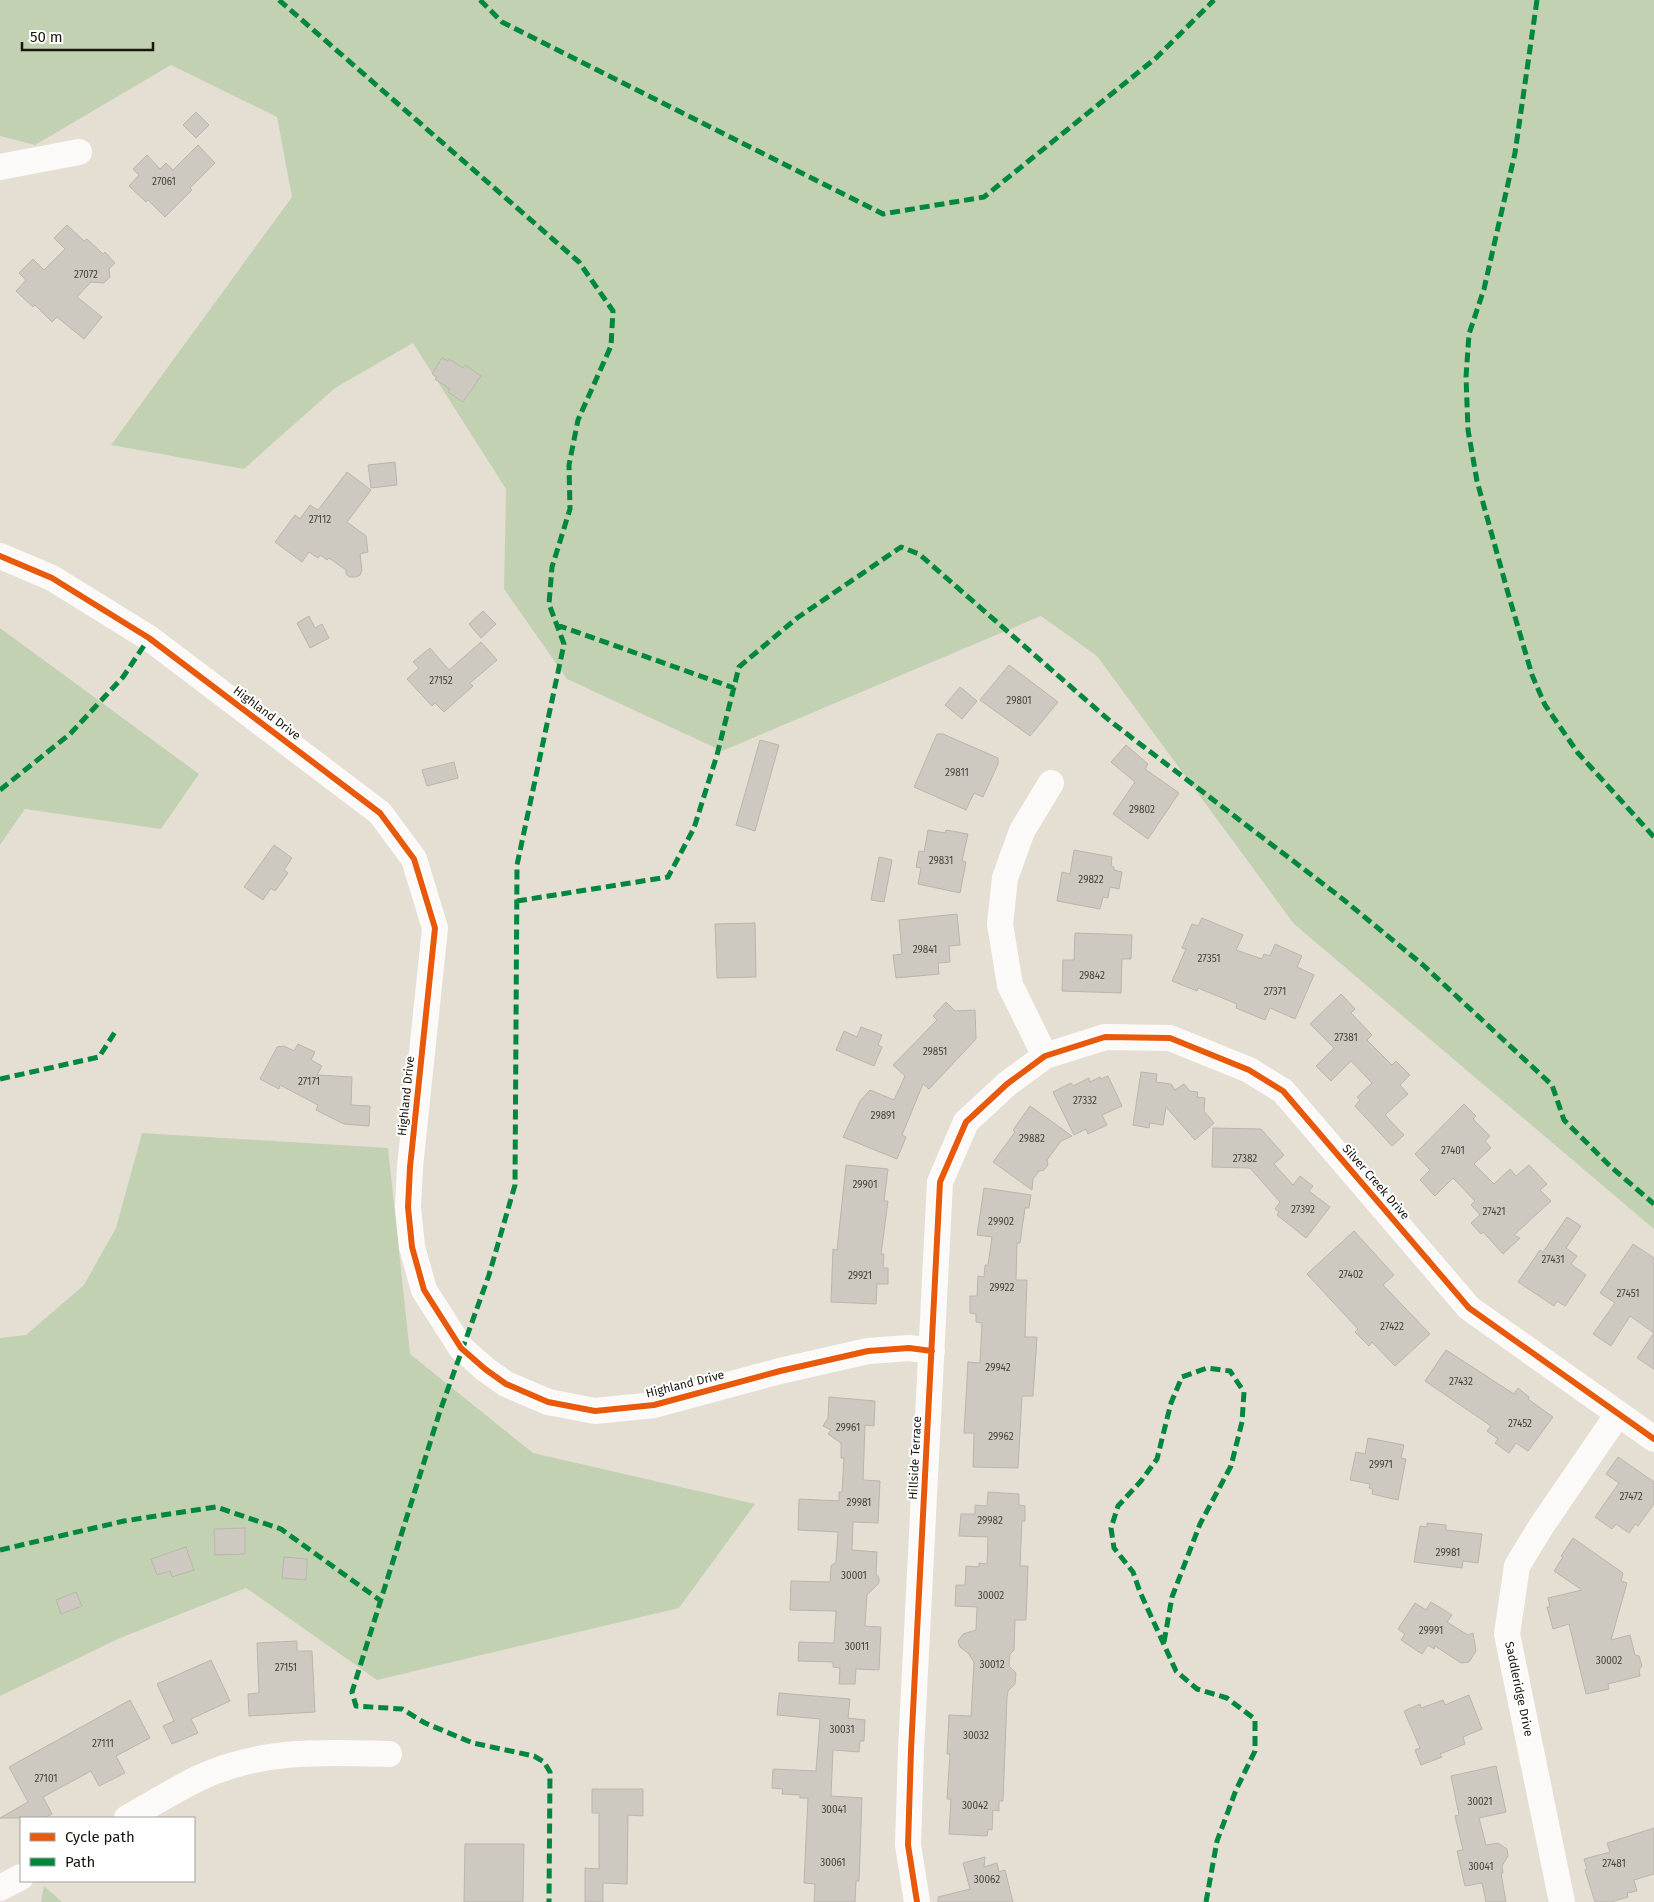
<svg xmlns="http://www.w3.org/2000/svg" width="1654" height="1902" viewBox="0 0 1654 1902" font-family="'Fira Sans',sans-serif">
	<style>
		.green { fill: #c3d1b3 }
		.building { fill: #cec9c0; stroke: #bab5ac }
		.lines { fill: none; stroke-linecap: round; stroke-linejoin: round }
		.minor { stroke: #fbfaf8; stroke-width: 26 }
		.quiet { stroke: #00873e; stroke-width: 5; stroke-dasharray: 10 5; stroke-linecap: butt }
		.cycleway-casing { stroke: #fff; stroke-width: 9 }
		.cycleway { stroke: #e8590c; stroke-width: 6 }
		.labels { text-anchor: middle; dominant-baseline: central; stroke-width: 4; stroke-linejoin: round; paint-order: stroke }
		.number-label { font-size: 10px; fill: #47433b }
		.street-label { font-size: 12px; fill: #19150d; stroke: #fff }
	</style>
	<rect width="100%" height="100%" fill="#e5dfd3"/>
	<!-- green -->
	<path class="green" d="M0 0H1654V1229L1294 924 1097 656 1041 616 722 751 567 679 504 589 506 489 413 343 335 388 244 469 111 445 292 197 277 117 171 65 35 145 0 136Z
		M0 628 199 774 161 829 25 809 0 845Z
		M142 1133 388 1148 410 1354 533 1453 755 1504 679 1608 377 1680 246 1588 120 1638 0 1696V1338L26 1335 84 1285 116 1228Z
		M44 1886 62 1902H41Z"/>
	<!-- building -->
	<path class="building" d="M196 112 209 125 196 138 183 125Z
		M198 145 215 163 190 188 192 190 165 217 148 200 146 202 129 186 139 175 133 169 147 155 160 169 166 163 173 170Z
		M67 225 84 241 87 239 103 254 105 252 115 263 109 269 110 277 104 283 91 282 77 297 102 317 84 339 57 317 52 322 35 305 33 307 16 291 26 280 19 273 33 259 44 270 65 249 54 238Z
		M442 358 448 361 449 359 463 368 465 365 481 376 463 402 448 392 450 389 435 379 437 377 432 374Z
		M395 462 397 485 371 488 368 465Z
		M347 472 371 490 347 522 366 536 368 552 360 554 362 570 360 575 356 577H350L346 574V570L329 558 327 560 320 555 318 558 309 552 302 562 275 542 295 515 300 519 310 505 318 510Z
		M483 611 496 624 481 638 469 624Z
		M309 616 315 628 322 624 329 638 310 648 297 623Z
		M481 642 497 660 470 683 473 686 444 712 435 703 432 706 407 679 419 668 413 662 430 648 449 670Z
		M1009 665 1058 702 1030 736 980 700Z
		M960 687 977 701 962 719 945 705Z
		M937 734H943L998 758V764L983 797 974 793 966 810 914 787Z
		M760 740 779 745 755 831 736 825Z
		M1126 745 1148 764 1145 769 1179 793 1148 839 1113 814 1135 782 1111 762Z
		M454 762 458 778 427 786 422 770Z
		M928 830 945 833 946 830 968 834 962 861 966 862 960 893 918 884 921 868 916 867 919 851 924 852Z
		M274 845 292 858 284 870 288 873 275 891 271 888 263 900 244 887Z
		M1074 850 1112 857 1111 866 1114 867V870L1122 872 1119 889 1110 887 1108 898 1103 897 1100 909 1057 901 1062 872 1070 874Z
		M879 857 892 860 884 902 871 900Z
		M957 914 960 945 949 946 950 962 938 963 939 974 896 978 893 955 902 954 899 920Z
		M1202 918 1243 935 1236 950 1262 959 1264 954 1270 956 1275 944 1302 956 1297 967 1314 975 1295 1019 1270 1008 1265 1020 1236 1008 1237 1004 1198 988 1197 991 1172 981 1186 949 1182 948 1192 924 1198 926Z
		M755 923 756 977 717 978 715 924Z
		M1075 933 1132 935 1131 959H1122L1121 993 1062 991 1063 960H1074Z
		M1341 994 1355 1009 1351 1013 1372 1035 1367 1040 1392 1065 1396 1061 1410 1075 1400 1085 1408 1094 1385 1115 1404 1135 1392 1146 1355 1106 1360 1100 1357 1097 1372 1083 1351 1061 1331 1081 1316 1066 1334 1048 1310 1024Z
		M946 1002 955 1011 975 1010 976 1039 929 1089 923 1084 902 1135 906 1137 897 1159 843 1137 860 1101 870 1090 894 1100 905 1076 893 1065 937 1020 933 1016Z
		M861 1027 882 1035 878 1045 882 1047 874 1066 836 1050 844 1031 857 1037Z
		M298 1044 315 1052 311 1060 322 1066 317 1075 352 1077 351 1105 370 1106 369 1126 344 1124 316 1110 318 1105 280 1085 279 1089 260 1079 277 1047 284 1046 294 1051Z
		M1141 1072 1157 1074 1156 1082 1171 1084 1175 1090 1184 1084 1190 1091 1198 1092 1197 1097 1205 1098 1204 1111 1214 1123 1195 1140 1166 1107 1163 1125 1150 1123 1149 1128 1133 1125Z
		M1108 1076 1122 1106 1102 1115 1107 1125 1088 1134 1086 1129 1074 1135 1053 1092 1071 1083 1073 1086 1089 1078 1090 1082 1100 1077 1101 1079Z
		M1464 1104 1476 1116 1473 1119 1490 1136 1485 1141 1491 1148 1474 1164 1494 1184 1510 1169 1516 1176 1529 1165 1547 1184 1540 1190 1551 1201 1514 1235 1520 1238 1503 1254 1483 1232 1481 1234 1471 1223 1480 1215 1471 1205 1475 1201 1453 1178 1435 1196 1420 1180 1430 1170 1415 1154Z
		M1030 1106 1072 1136 1061 1141 1047 1160 1048 1165 1044 1170 1039 1171 1033 1179 1032 1190 993 1162 1015 1132 1013 1130Z
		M1213 1128 1261 1129 1284 1155 1274 1164 1293 1185 1300 1176 1313 1186 1309 1191 1330 1207 1306 1238 1277 1215 1279 1212 1275 1209 1280 1202 1250 1168 1212 1167Z
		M846 1165 888 1169 884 1201H888L881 1254H884L883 1268H888V1284H877L876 1304 831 1302 833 1249 837 1250Z
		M984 1188 1031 1195 1029 1208H1025L1020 1243H1017L1016 1280H1027L1025 1337H1037L1033 1396H1022L1018 1468 973 1467 974 1433H964L968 1362 980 1363 982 1323 976 1322V1314L970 1313V1296H977L978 1276 984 1277 985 1265H988L992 1237 977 1235Z
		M1567 1217 1581 1226 1566 1248 1577 1256 1571 1264 1586 1275 1565 1306 1557 1301 1554 1306 1518 1282 1540 1250 1543 1252Z
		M1354 1231 1394 1275 1383 1285 1430 1334 1395 1366 1372 1342 1369 1346 1355 1332 1358 1329 1307 1274Z
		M1633 1244 1654 1258V1369L1637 1358 1654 1333 1630 1316 1611 1346 1593 1334 1615 1303 1600 1293Z
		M1446 1350 1514 1394 1518 1388 1529 1397 1528 1399 1553 1417 1528 1451 1516 1443 1509 1453 1495 1443 1498 1439 1487 1431 1491 1426 1425 1381Z
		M829 1397 875 1401 874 1426 865 1425 863 1480 880 1481 878 1523 853 1522 852 1550 877 1552 876 1574 879 1578V1583L867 1595 865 1626 881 1627 879 1670 856 1669 855 1684H839L840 1668 833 1667V1662L798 1661 799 1642 834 1643 836 1611 790 1610 791 1581 830 1582 831 1566 836 1562 838 1532 798 1530 799 1499 839 1501V1492H842L844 1458H841V1443L828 1434 831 1430 823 1426 828 1418Z
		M1368 1438 1404 1445 1401 1458 1406 1459 1398 1500 1372 1494 1373 1489 1369 1488 1370 1484 1350 1480 1356 1452 1365 1454Z
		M1618 1457 1654 1482V1504L1638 1526 1635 1524 1629 1533 1616 1524 1612 1529 1595 1517 1619 1483 1606 1474Z
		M988 1492 1019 1494V1505L1025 1506V1521H1022L1020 1566H1028L1026 1620H1015L1014 1650 1010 1654 1009 1666 1016 1673 1015 1684 1008 1691 1007 1698 1003 1801H999V1811L993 1810 992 1830 988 1829 987 1836 949 1834 951 1799H947L950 1754H947L949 1715 971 1716 974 1662 968 1653 960 1647 958 1641 963 1634 976 1630 977 1607 955 1606 956 1585H965L966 1566 979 1567V1563L987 1564 988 1537 959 1536 961 1514H975V1505L987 1506Z
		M1427 1523 1446 1525V1530L1482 1534 1478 1563 1463 1561 1462 1568 1414 1562 1420 1526 1427 1527Z
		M245 1528V1554L215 1555 214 1529Z
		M1573 1538 1623 1573 1621 1581 1627 1583 1611 1640 1630 1635 1635 1655 1639 1656 1642 1666 1639 1670 1640 1676 1608 1684 1609 1689 1586 1694 1569 1624 1553 1629 1547 1607H1550L1548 1598 1582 1590 1554 1571 1563 1557 1561 1556Z
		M186 1547 194 1570 172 1577 170 1571 157 1575 151 1559Z
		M284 1557 307 1559 306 1580 282 1578Z
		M76 1592 82 1606 61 1614 56 1600Z
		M1431 1602 1452 1615 1447 1622 1468 1635 1473 1633 1476 1651 1469 1662 1461 1663 1435 1646 1434 1649 1428 1645 1422 1654 1401 1640 1405 1634 1398 1629 1415 1603 1426 1610Z
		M297 1641V1651H312L315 1712 249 1716 248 1694 259 1693 257 1643Z
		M211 1660 230 1701 191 1719 198 1733 172 1744 163 1726 174 1721 157 1684Z
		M779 1693 850 1699 848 1718 865 1720 864 1741H860L859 1752 833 1750 831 1796 862 1798 859 1881H856L855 1902H814L815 1884 804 1883 808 1798H800V1795L782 1794 783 1789 772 1788 773 1769 816 1771 820 1719 777 1715Z
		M1469 1695 1482 1729 1463 1737 1465 1744 1440 1754 1442 1757 1421 1765 1415 1750 1420 1748 1404 1711 1420 1704 1421 1708 1443 1700 1445 1705Z
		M130 1700 150 1738 116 1756 125 1773 99 1786 91 1771 43 1797 52 1814 44 1818H0L28 1802 9 1767Z
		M1496 1766 1506 1812 1479 1818 1486 1845 1498 1843 1507 1849 1508 1856 1502 1866 1503 1873H1501L1506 1902H1486L1482 1883 1465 1886 1457 1851 1463 1850 1455 1816 1459 1815 1451 1776Z
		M592 1789H643V1816L628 1815 627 1884 603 1883V1902H585V1868L599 1869V1813H592Z
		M1654 1828V1874L1634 1880 1637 1891 1627 1893 1628 1897 1611 1902H1595L1585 1870 1587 1869 1584 1859 1610 1852 1607 1843Z
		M465 1844H524L523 1902H464Z
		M985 1857 984 1867 997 1863 999 1872 1005 1870 1013 1902H938V1897L970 1889 963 1863Z"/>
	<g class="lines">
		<!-- minor -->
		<path class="minor" d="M0 167 79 152
			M0 556 52 578 149 638 380 813 414 859 435 928 410 1167 408 1207 412 1247 424 1290 461 1348 485 1369 506 1384 548 1402 595 1411 654 1405 780 1371 868 1351 909 1348 932 1351
			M1045 1056 1010 985 1000 924 1005 878 1022 831 1051 783
			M127 1818C150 1805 173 1791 197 1779 259 1749 322 1752 389 1754
			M0 1888 21 1877
			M917 1902 908 1845 911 1750 940 1182 966 1122 1007 1084 1045 1056 1105 1037 1170 1038 1249 1070 1283 1091 1469 1308 1654 1439
			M1562 1902 1507 1634 1517 1566 1542 1525 1618 1414"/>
		<!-- quiet -->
		<path class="quiet" d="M279 0 579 262 613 311 611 346 578 420 569 465 570 509 552 567 549 604 564 644 517 865 515 1185 489 1275 440 1411 352 1692 356 1706 402 1709 425 1723 473 1743 534 1756 544 1762 550 1772 549 1902
			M480 0 502 22 883 214 984 197 1156 58 1214 0
			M1537 0 1515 153 1484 289 1469 334 1466 377 1468 430 1477 481 1508 593 1532 675 1545 705 1578 753 1654 837
			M557 625 734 688
			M0 790 70 734 123 677 149 638
			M517 901 668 877 694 828 717 755 739 667 797 618 901 547 919 554 1110 721 1339 896 1423 965 1552 1085 1564 1120 1611 1167 1654 1204
			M0 1079 99 1057 115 1032
			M0 1550 124 1521 216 1507 281 1529 381 1601
			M1164 1642 1172 1597 1200 1524 1231 1466 1242 1422 1244 1392 1230 1371 1207 1368 1182 1377 1171 1403 1157 1459 1141 1481 1118 1506 1111 1528 1114 1548 1133 1572 1140 1592 1176 1671 1197 1689 1227 1698 1255 1719V1751L1236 1790 1217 1841 1206 1902"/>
		<defs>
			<path id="cycleway" d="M0 556 52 578 149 638 380 813 414 859 435 928 410 1167 408 1207 412 1247 424 1290 461 1348 485 1369 506 1384 548 1402 595 1411 654 1405 780 1371 868 1351 909 1348 932 1351
				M917 1902 908 1845 911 1750 940 1182 966 1122 1007 1084 1045 1056 1105 1037 1170 1038 1249 1070 1283 1091 1469 1308 1654 1439"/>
		</defs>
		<!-- cycleway casing -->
		<use href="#cycleway" class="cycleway-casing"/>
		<!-- cycleway -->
		<use href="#cycleway" class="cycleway"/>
	</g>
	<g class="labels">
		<!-- number labels -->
		<g class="number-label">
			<text x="164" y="182">27061</text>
			<text x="86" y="275">27072</text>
			<text x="320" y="520">27112</text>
			<text x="441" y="681">27152</text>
			<text x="1019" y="701">29801</text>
			<text x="957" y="773">29811</text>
			<text x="1142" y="810">29802</text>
			<text x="941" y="861">29831</text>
			<text x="1091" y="880">29822</text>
			<text x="925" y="950">29841</text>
			<text x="1209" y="959">27351</text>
			<text x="1092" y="976">29842</text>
			<text x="1275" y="992">27371</text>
			<text x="1346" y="1038">27381</text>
			<text x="935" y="1052">29851</text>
			<text x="309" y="1082">27171</text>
			<text x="1085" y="1101">27332</text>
			<text x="883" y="1116">29891</text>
			<text x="1032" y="1139">29882</text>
			<text x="1453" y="1151">27401</text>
			<text x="1245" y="1159">27382</text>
			<text x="865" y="1185">29901</text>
			<text x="1303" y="1210">27392</text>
			<text x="1494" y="1212">27421</text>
			<text x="1001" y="1222">29902</text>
			<text x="1553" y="1260">27431</text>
			<text x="1351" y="1275">27402</text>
			<text x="860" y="1276">29921</text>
			<text x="1002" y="1288">29922</text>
			<text x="1628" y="1294">27451</text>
			<text x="1392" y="1327">27422</text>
			<text x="998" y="1368">29942</text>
			<text x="1461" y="1382">27432</text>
			<text x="1520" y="1424">27452</text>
			<text x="848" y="1428">29961</text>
			<text x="1001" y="1437">29962</text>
			<text x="1381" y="1465">29971</text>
			<text x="1631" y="1497">27472</text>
			<text x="859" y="1503">29981</text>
			<text x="990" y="1521">29982</text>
			<text x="1448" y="1553">29981</text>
			<text x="854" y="1576">30001</text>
			<text x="991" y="1596">30002</text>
			<text x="1431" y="1631">29991</text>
			<text x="857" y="1647">30011</text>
			<text x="1609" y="1661">30002</text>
			<text x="992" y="1665">30012</text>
			<text x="286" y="1668">27151</text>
			<text x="842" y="1730">30031</text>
			<text x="976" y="1736">30032</text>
			<text x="103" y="1744">27111</text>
			<text x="46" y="1779">27101</text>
			<text x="1480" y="1802">30021</text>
			<text x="975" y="1806">30042</text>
			<text x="834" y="1810">30041</text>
			<text x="833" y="1863">30061</text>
			<text x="1614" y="1864">27481</text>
			<text x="1481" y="1867">30041</text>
			<text x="987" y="1880">30062</text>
		</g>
		<!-- street labels -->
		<g class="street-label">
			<text transform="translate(267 713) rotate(37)">Highland Drive</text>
			<text transform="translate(406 1096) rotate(-84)">Highland Drive</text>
			<text transform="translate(1376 1182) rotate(49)">Silver Creek Drive</text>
			<text transform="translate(685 1384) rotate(-14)">Highland Drive</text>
			<text transform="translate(915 1458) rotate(-87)">Hillside Terrace</text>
			<text transform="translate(1519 1689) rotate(78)">Saddleridge Drive</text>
		</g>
	</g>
	<!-- legend -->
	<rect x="20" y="1817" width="175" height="65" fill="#ffffff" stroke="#a3a19e"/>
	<rect x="30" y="1833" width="25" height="8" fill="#e8590c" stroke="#a3a19e"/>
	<text x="65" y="1842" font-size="15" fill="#19150d">Cycle path</text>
	<rect x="30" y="1858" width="25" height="8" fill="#00873e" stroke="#a3a19e"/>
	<text x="65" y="1867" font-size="15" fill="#19150d">Path</text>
	<!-- scale -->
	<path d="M22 42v8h131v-8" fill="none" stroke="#19150d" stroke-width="2.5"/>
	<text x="30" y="42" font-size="15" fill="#19150d" stroke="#ffffff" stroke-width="4" paint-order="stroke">50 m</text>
</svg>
